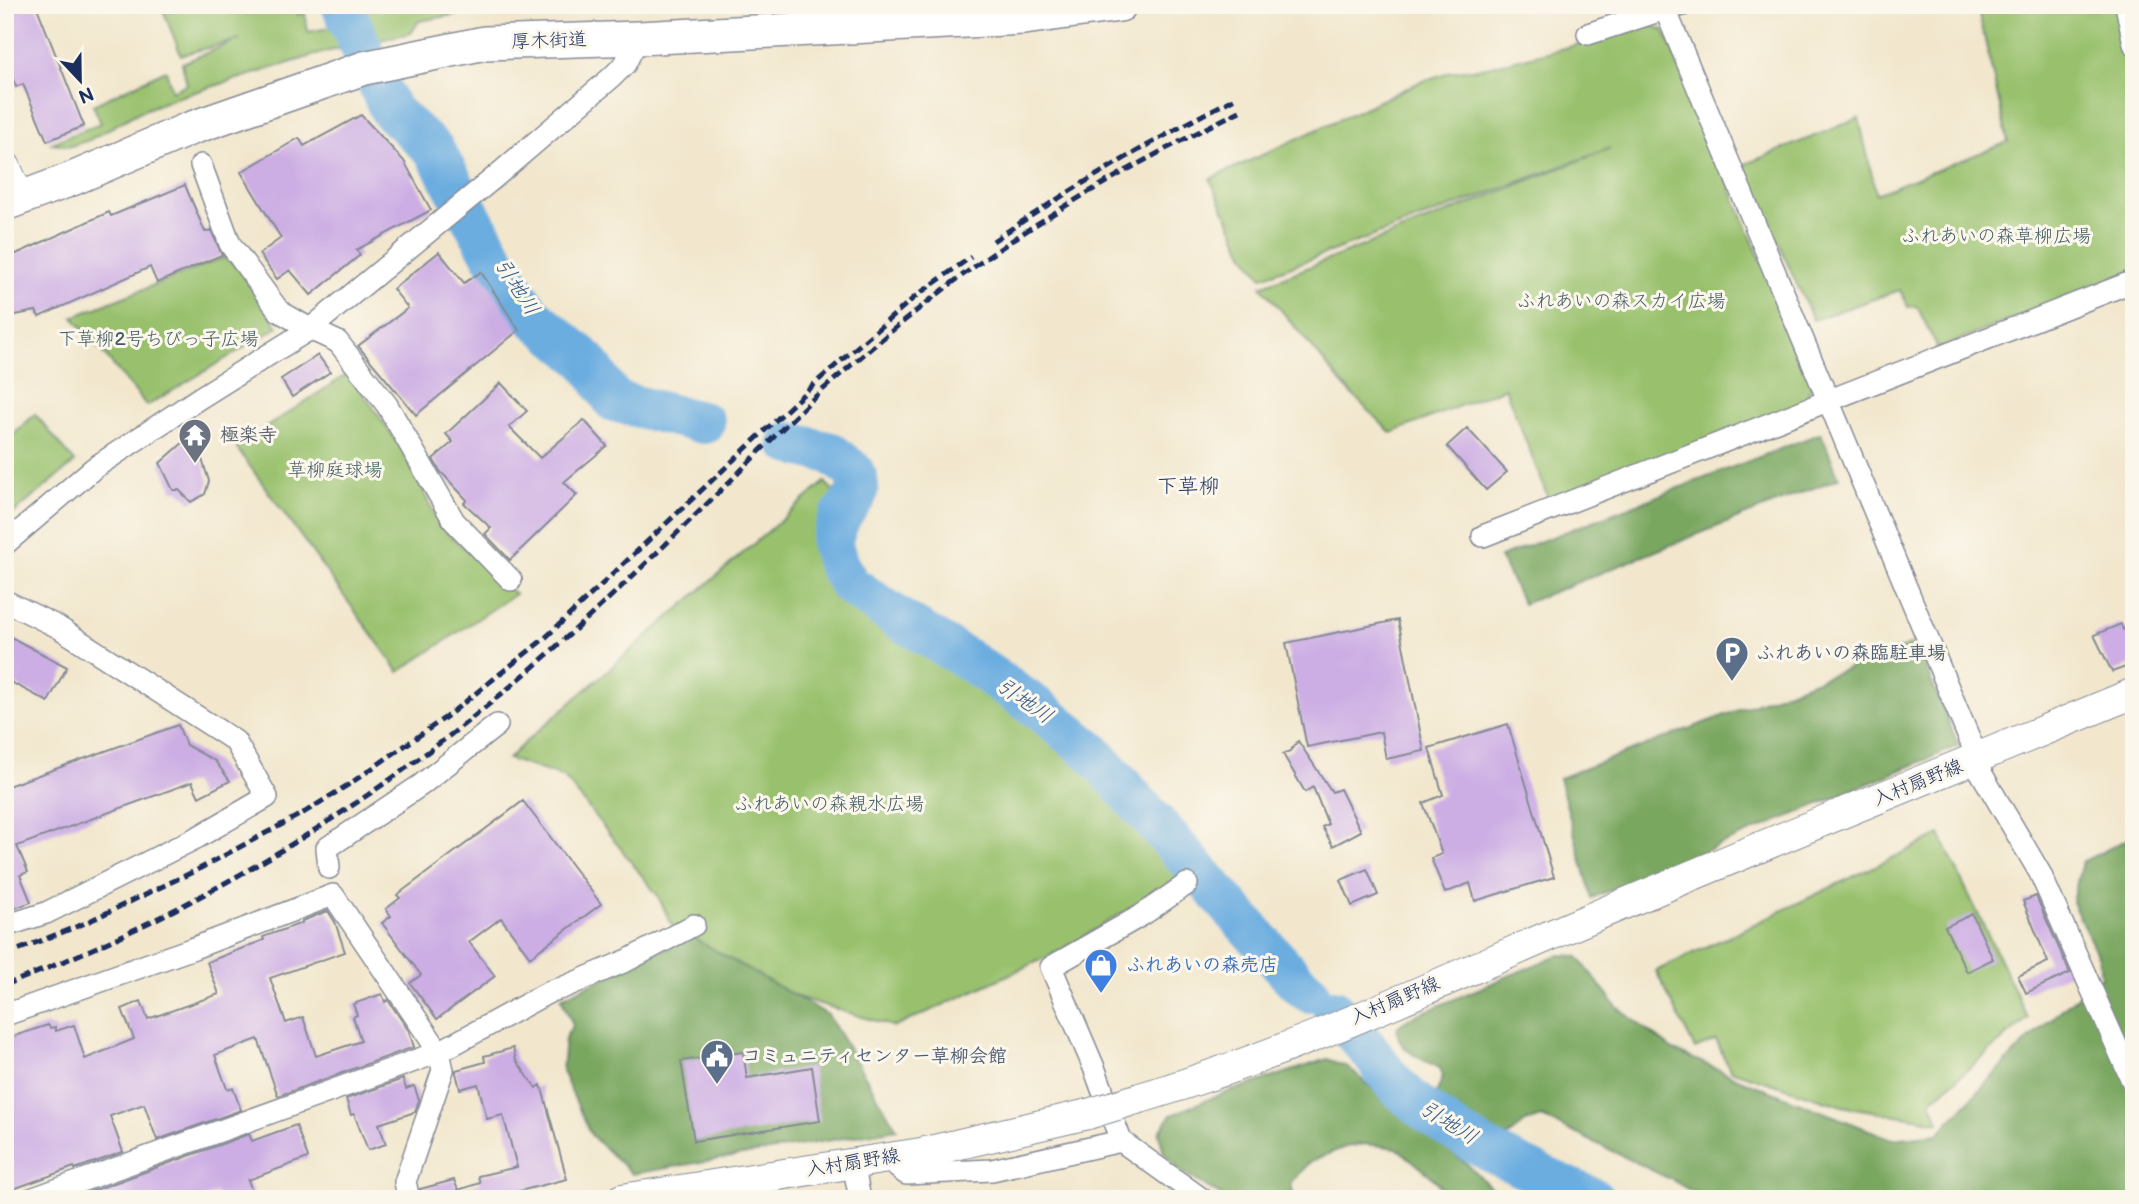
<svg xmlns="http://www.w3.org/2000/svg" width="2139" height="1204" viewBox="0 0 2139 1204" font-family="'Balsamiq Sans','Klee One',sans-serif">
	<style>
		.green { fill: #99c16d; stroke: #5a7866; stroke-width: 2 }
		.forest { fill: #7aa760; stroke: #4a6b5f; stroke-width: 2 }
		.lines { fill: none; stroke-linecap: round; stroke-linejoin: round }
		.river { stroke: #6cade0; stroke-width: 42 }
		.building { fill: #ccade4 }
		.street-casing { stroke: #868b96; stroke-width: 24 }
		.secondary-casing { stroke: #868b96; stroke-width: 32 }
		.primary-casing { stroke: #868b96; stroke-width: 36 }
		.street { stroke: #fff; stroke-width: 21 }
		.secondary { stroke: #fff; stroke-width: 30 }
		.primary { stroke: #fff; stroke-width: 33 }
		.rail { stroke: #1b2f5e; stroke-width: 5; stroke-dasharray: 10 5; stroke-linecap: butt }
		.secondary-bridge-casing { stroke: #868b96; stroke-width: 32; stroke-linecap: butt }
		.secondary-bridge { stroke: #fff; stroke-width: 30 }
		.labels { text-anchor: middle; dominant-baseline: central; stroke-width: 6; stroke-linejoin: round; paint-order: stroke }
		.street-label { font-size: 19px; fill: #1b2f5e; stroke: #fbf7ec }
		.park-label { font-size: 19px; fill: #415b62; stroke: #fbf7ec }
		.worship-label { font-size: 19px; font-weight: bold; fill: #5b616d; stroke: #fbf7ec; text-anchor: start }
		.service-label { font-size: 19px; font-weight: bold; fill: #4e5e75; stroke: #fbf7ec; text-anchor: start }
		.shop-label { font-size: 19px; font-weight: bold; fill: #366cbe; stroke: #fbf7ec; text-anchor: start }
		.water-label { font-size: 21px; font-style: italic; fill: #335585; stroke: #fbf7ec }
		.neighbourhood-label { font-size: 21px; fill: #1b2f5e; stroke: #fbf7ec }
	</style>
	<rect width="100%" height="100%" fill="#fbf7ec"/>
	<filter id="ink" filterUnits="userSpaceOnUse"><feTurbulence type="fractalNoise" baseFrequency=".0143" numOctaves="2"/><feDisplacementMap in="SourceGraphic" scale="14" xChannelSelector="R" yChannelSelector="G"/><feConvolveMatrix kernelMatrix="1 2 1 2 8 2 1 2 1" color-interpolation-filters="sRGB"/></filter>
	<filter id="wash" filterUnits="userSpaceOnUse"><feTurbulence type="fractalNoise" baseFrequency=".00686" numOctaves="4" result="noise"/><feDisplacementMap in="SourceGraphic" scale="28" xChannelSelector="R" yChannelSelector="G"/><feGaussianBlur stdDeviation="1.57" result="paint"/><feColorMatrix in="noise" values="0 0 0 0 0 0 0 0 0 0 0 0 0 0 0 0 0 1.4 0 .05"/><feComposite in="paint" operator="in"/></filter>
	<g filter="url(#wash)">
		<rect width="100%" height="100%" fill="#f2e7cd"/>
		<!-- green -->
		<path class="green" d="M161 5H298V15L305 13 308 32 344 25 346 5H534L477 11 419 21 411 33 325 52 172 99 139 112 89 140 71 146 52 143 101 123 93 105 166 70 172 91 187 84 182 63 240 39 181 55Z
			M1977 5H2116L2134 94V270L1938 349 1917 306 1908 307 1900 290 1813 320 1743 165 1859 118 1876 194 2008 142Z
			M1653 26 1664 30 1813 384 1804 402 1549 500 1505 388 1391 433 1345 387 1261 286 1611 148 1262 277 1245 255 1210 179 1420 82 1450 72 1487 67Z
			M230 255 278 327 147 406 73 317Z
			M349 373 402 449 441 527 515 594 399 672 236 447Z
			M35 414 75 462 9 517 5 512V443Z
			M825 482 837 495 849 554 872 592 1062 740 1184 875 1060 951 895 1027 778 991 673 927 658 896 564 777 508 759 523 744Z
			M1940 835 2028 1018 1931 1101 1939 1122 1842 1106 1730 1070 1716 1040 1695 1049 1656 971Z"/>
		<!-- forest -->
		<path class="forest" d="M1821 433 1839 478 1523 604 1500 557Z
			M1915 643 1959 746 1592 898 1559 778Z
			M2134 838V1199H1705L1672 1180 1542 1117C1537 1119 1531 1120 1526 1122 1517 1127 1514 1136 1503 1137 1484 1139 1442 1112 1436 1094L1443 1077 1440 1068C1424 1060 1393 1050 1398 1026L1410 1018 1558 955 1577 956 1618 1008 1673 1050 1747 1082 1892 1139 1938 1134C1989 1079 2041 1023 2101 977L2099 958 2072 902 2082 862 2126 840Z
			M690 936 828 1015 897 1129 632 1174 591 1135 562 1071 565 1038 573 1025 561 998Z
			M1327 1059 1348 1067 1400 1113 1467 1164 1492 1189 1506 1199H1454L1448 1195 1431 1176 1397 1148 1365 1144 1345 1147 1311 1161 1291 1183 1294 1199H1227L1179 1170 1164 1153 1159 1133 1171 1115 1216 1096Z"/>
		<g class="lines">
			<!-- river -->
			<path class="river" d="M342 5 362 49
				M380 88 391 111 434 150 498 265 530 314 588 362 614 401 704 423
				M789 443 831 453 853 471 857 479 858 487 856 495 840 517 831 542 838 565 850 585 901 620 965 658 1038 708 1093 753 1296 981 1309 992
				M1334 1010C1346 1025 1360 1039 1372 1054 1381 1066 1389 1078 1399 1088 1453 1140 1526 1169 1594 1199"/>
		</g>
		<g id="blocks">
			<!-- building -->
			<path class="building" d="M5 5H36L84 126 47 141 23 84 16 87 5 60Z
				M361 115 404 161 431 210 356 250 360 255 311 295 290 270 277 279 259 254 281 238 241 172 299 138 304 146Z
				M185 185 205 232 211 230 222 255 157 283 150 267 39 317 36 311 5 317V259L109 212 111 216Z
				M439 252 464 283 481 272 519 330 416 415 358 346 408 308 393 289Z
				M318 355 330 372 292 397 281 379Z
				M501 383 527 411 509 427 540 458 584 420 607 446 564 482 577 495 510 560 485 534 491 528 464 503 467 500 440 471 433 459 453 442 446 434Z
				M1467 428 1507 472 1486 490 1447 446Z
				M192 435 199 450 209 481 205 494 191 502 179 490H173L160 463Z
				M1398 620 1424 751 1386 759 1381 732 1307 747 1286 643Z
				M2121 624 2123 630 2134 625V664L2112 672 2094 635Z
				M5 634 67 667 48 702 5 679Z
				M1508 724 1554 877 1475 901 1470 883 1445 893 1431 858 1442 854 1423 803 1443 795 1429 748Z
				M178 725 186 745 215 761 230 781 199 797 192 782 17 846 28 872 20 875 31 902 5 912V787Z
				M1298 741 1332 792 1340 789 1361 831 1333 846 1322 827 1328 824 1313 787 1305 792 1283 754 1290 751Z
				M523 801 601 904 530 957 501 918 469 942 495 976 437 1019 410 983 421 975 382 923 391 916 386 909 400 898 397 895Z
				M1367 869 1378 895 1352 906 1341 880Z
				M2036 896 2070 973 2026 993 2018 976 2048 962 2023 901Z
				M328 911 335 922 345 952 270 978 286 1023 303 1017 316 1056 361 1041 353 1017 357 1015 353 1004 382 994 385 1002 388 1000 409 1031 414 1047 278 1096 258 1039 215 1055 227 1089 233 1088 241 1110 157 1140 144 1104 110 1116 123 1152 75 1169 74 1167 5 1192V1039L48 1025 50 1028 55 1027 56 1031 74 1025 85 1059 134 1039 122 1009 141 1001 148 1019 219 994 207 962 264 940 263 937 302 923V921Z
				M1972 914 1993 959 1967 972 1945 927Z
				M513 1048 516 1060 536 1088 541 1085 567 1179 488 1199H422L420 1189 454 1180 458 1190 480 1183 478 1176 517 1167 503 1115 487 1119 478 1084 460 1089 456 1073V1070L485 1062 484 1056Z
				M743 1052 747 1078 812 1067 820 1121 694 1141 681 1061Z
				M403 1079 406 1089 414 1086 419 1100 415 1112 379 1124 386 1144 368 1150 354 1114 351 1115 346 1099Z
				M296 1125 308 1158 248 1180 255 1199H219L217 1193 201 1199H86L84 1194 249 1134 252 1141Z"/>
		</g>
	</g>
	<g filter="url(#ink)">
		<use href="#blocks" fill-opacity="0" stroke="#868b96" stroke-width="2"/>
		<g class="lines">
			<defs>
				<path id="street" d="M1683 5 1665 9 1972 745 1980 771 2040 873 2134 1085
					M2126 5 2134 44
					M1588 34 1665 9
					M201 165 230 244 279 311 310 329 338 342 387 405 454 521 511 580
					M1483 536 2134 281
					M5 544 94 468 201 397 310 329 495 177 612 77 625 64 638 38
					M5 601 58 627 235 741 267 797 198 837 46 913 5 926
					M329 868 327 848 421 785 497 725
					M5 1015 194 948 333 895 439 1052 443 1070 405 1182 409 1199
					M1121 1141 1095 1070 1051 967 1142 915 1187 884
					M885 1158 906 1174 992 1170 1121 1141 1202 1199
					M853 1163 860 1199
					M31 1199 439 1052 551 991 562 988 628 960 694 925"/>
				<path id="secondary" d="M5 166 20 199
					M1140 1098C1291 1053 1440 982 1586 920 1767 843 1951 769 2134 693
					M622 1199 921 1153 1088 1114"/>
				<path id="primary" d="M5 204 72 179 189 129 364 68 485 43 638 38 1024 18 1120 5"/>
			</defs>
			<!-- street casing -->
			<use href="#street" class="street-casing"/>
			<!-- secondary casing -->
			<use href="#secondary" class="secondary-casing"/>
			<!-- primary casing -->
			<use href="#primary" class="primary-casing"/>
			<!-- street -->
			<use href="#street" class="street"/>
			<!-- secondary -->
			<use href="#secondary" class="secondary"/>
			<!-- primary -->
			<use href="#primary" class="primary"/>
			<!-- rail -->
			<path class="rail" d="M993 241C1073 187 1150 142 1235 98
				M5 955 83 924 199 869 305 812 351 783 446 717 545 638 813 385 916 296 971 257
				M5 985C184 917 352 818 499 696 577 631 651 559 723 488 758 454 791 418 827 386 879 341 932 296 988 257 1067 201 1153 154 1240 111"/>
			<defs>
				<path id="secondary-bridge" d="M1088 1114 1140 1098"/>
			</defs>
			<!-- secondary-bridge casing -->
			<use href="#secondary-bridge" class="secondary-bridge-casing"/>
			<!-- secondary-bridge -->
			<use href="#secondary-bridge" class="secondary-bridge"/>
		</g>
	</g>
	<!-- icons -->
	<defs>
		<symbol id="temple-pin" viewBox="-11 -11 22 30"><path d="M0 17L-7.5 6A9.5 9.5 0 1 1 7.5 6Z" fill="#6b7280" stroke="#fbf7ec"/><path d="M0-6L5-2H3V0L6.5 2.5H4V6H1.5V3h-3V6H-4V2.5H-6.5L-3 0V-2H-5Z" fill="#fff"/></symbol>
		<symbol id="parking-pin" viewBox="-11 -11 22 30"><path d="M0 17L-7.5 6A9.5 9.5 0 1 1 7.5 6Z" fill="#5c6f8a" stroke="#fbf7ec"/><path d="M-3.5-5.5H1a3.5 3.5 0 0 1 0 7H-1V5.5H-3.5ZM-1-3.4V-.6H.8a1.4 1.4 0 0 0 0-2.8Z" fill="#fff"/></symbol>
		<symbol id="shop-pin" viewBox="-11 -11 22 30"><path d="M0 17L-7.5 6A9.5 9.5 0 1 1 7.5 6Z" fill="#3f7fe0" stroke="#fbf7ec"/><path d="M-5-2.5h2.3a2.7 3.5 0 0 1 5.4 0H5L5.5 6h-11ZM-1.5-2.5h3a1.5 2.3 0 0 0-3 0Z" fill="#fff"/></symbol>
		<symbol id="civic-pin" viewBox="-11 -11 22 30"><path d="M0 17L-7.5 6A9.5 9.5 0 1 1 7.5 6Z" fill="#5c6f8a" stroke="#fbf7ec"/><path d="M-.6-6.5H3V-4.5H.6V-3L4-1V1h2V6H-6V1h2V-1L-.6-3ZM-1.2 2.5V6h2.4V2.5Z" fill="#fff"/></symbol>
	</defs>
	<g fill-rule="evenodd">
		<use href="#temple-pin" x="176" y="416" width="38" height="52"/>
		<use href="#parking-pin" x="1713" y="634" width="38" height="52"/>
		<use href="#shop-pin" x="1082" y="946" width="38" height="52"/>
		<use href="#civic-pin" x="698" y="1037" width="38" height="52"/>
	</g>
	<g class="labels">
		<!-- street labels -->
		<g class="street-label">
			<text transform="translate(549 41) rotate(-2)">厚木街道</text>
			<text transform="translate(1918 783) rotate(-22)">入村扇野線</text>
			<text transform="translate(1395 1001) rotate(-23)">入村扇野線</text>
			<text transform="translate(853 1163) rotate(-9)">入村扇野線</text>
		</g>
		<!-- park labels -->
		<g class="park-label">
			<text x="1996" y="236">ふれあいの森草柳広場</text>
			<text x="1621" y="301">ふれあいの森スカイ広場</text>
			<text x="158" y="339">下草柳2号ちびっ子広場</text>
			<text x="335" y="470">草柳庭球場</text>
			<text x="829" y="804">ふれあいの森親水広場</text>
		</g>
		<!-- worship labels -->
		<g class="worship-label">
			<text x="220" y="435">極楽寺</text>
		</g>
		<!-- service labels -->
		<g class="service-label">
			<text x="1756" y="653">ふれあいの森臨駐車場</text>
			<text x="742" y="1056">コミュニティセンター草柳会館</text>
		</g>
		<!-- shop labels -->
		<g class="shop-label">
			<text x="1126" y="965">ふれあいの森売店</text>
		</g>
		<!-- water labels -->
		<g class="water-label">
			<text transform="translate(517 287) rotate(57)">引地川</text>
			<text transform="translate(1025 701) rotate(35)">引地川</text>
			<text transform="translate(1449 1123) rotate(32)">引地川</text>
		</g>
		<!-- neighbourhood labels -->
		<g class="neighbourhood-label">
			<text x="1188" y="486">下草柳</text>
		</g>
	</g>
	<!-- margin -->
	<rect width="2139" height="1204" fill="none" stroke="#fbf7ec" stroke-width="28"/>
	<!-- north arrow -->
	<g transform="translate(80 80) rotate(158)" stroke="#fbf7ec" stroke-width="5" paint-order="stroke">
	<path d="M0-5L12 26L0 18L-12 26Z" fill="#1b2f5e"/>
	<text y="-10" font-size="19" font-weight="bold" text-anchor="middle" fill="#1b2f5e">N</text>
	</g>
</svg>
